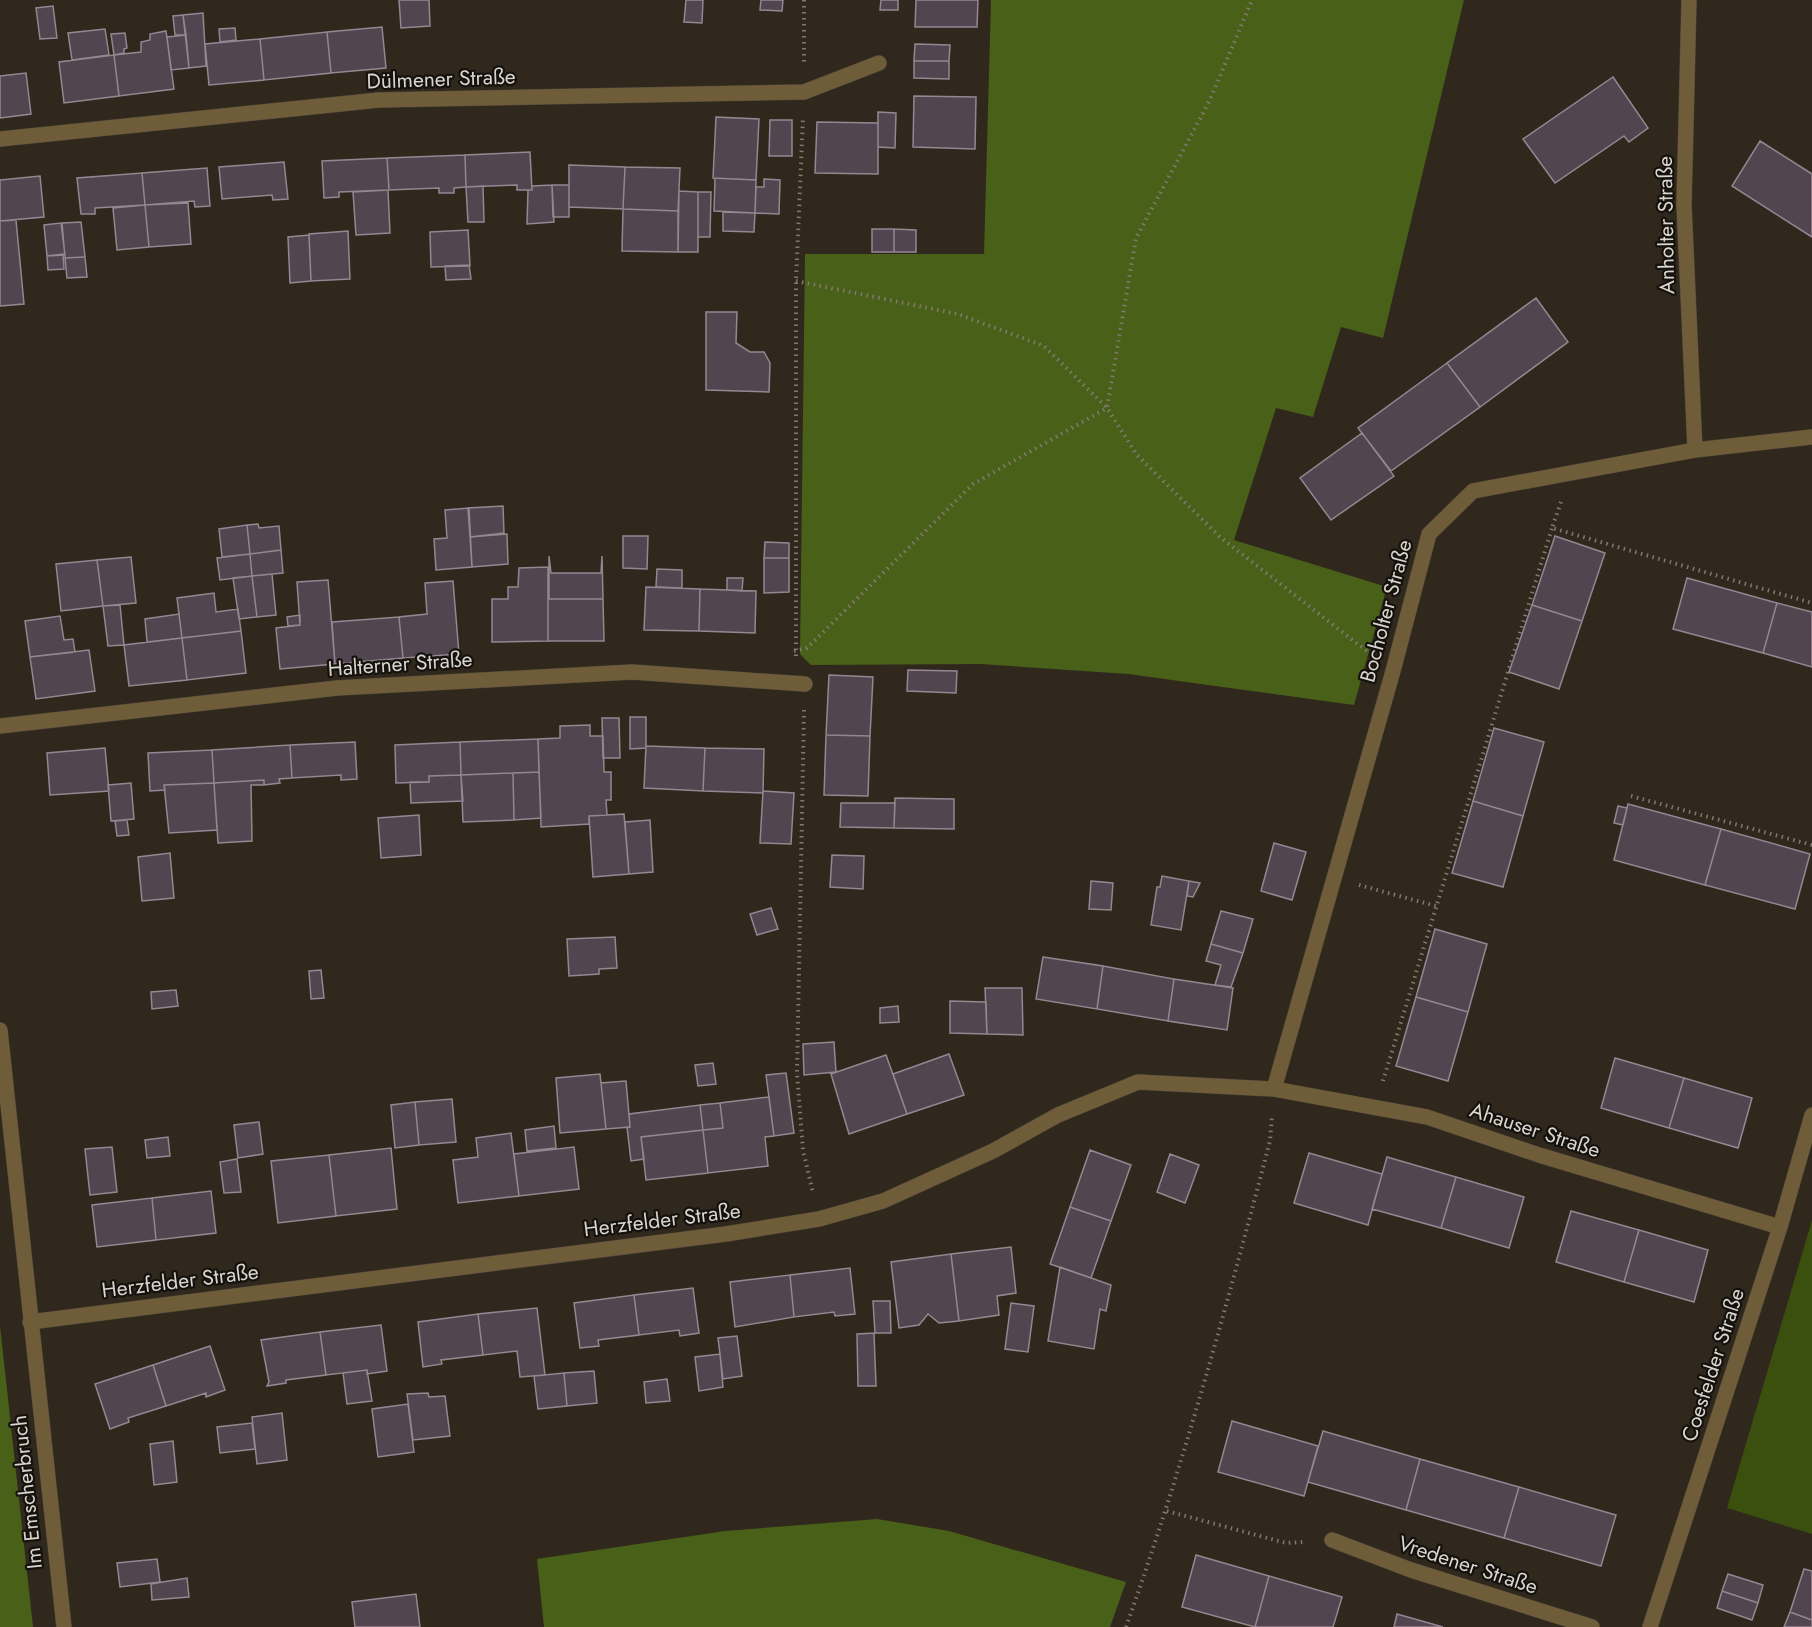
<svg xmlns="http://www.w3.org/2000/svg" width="1812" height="1627" viewBox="0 0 1812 1627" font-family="Jost,sans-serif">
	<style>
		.green { fill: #3b4f0e }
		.forest { fill: #496018 }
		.building { fill: #51454f; stroke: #958792; stroke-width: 1.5 }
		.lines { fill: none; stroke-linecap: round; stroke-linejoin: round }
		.minor-casing { stroke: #4b4439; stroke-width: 16 }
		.path { stroke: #817a71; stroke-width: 4; stroke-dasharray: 1.5 4.5; stroke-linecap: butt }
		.minor { stroke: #6f5d39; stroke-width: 15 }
		.labels { text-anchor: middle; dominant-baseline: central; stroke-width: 4.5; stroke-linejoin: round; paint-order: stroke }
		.street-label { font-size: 21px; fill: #dad5ce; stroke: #15120d }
	</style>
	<rect width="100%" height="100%" fill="#30281d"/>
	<!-- green -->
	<path class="green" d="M1812 1220V1534L1727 1508Z"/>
	<!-- forest -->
	<path class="forest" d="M991 0H1464L1383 338 1341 327 1313 417 1276 408 1234 540 1387 587 1354 705 1128 674 980 664 811 665 800 654 805 254H984Z
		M0 1326 33 1627H0Z
		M877 1519 949 1531 1126 1582 1110 1627H544L537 1559 725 1531Z"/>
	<!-- building -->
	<path class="building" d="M399 0H429L430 26 401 28Z
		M686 0H703L702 23 684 22Z
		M761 0H783L782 11 760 10Z
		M881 0H898V10H880Z
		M916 0H978L977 27H915Z
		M53 6 57 38 40 39 36 8Z
		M203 13 206 66 189 68 183 15Z
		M183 15 186 35H175L173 16Z
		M382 27 386 68 331 73 327 32Z
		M235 28 236 40 220 42 219 29Z
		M105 29 109 55 72 60 68 33Z
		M166 31 174 89 119 96 114 55 141 52V42L150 40V34Z
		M327 32 331 73 264 80 260 39Z
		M125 33 127 48 124 49V53L114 55 111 34Z
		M186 35 189 68 171 70 167 37Z
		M260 39 264 80 209 85 205 44Z
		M915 44 950 45 949 61H914Z
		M114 55 119 96 64 103 59 62Z
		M914 61H949V79L914 78Z
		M26 73 31 114 0 118V76Z
		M1613 77 1648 128 1629 142 1624 136 1555 183 1523 139Z
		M914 96 976 97 975 149 913 147Z
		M878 112 896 113 895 148 878 147Z
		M716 117 759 119 756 180 713 178Z
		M770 120H792V156H769Z
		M817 122 878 123V174L815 173Z
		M1760 141 1812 174V237L1732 186Z
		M530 152 532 190H517V185L466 187 465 155Z
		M465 155 466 187 454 188V193H439V188L389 190 387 158Z
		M387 158 389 190 339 192V197L324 198 322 161Z
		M284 162 288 199 273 200 272 195 222 199 219 167Z
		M569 165 625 167 623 209 569 207Z
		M625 167 680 168 678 211 623 209Z
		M207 168 210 206 195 207 194 201 145 205 142 173Z
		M142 173 145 205 95 208V214H81L77 178Z
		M40 176 44 217 0 221V180Z
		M713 178 756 180 755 213 714 211 715 179Z
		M764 179 780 180 779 214 755 213 756 187H764Z
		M552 185H569V217H553Z
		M552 185 554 222 527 224 528 190H532V186Z
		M483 186 484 222H468L466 187Z
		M388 190 390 233 356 235 353 192Z
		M679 191 698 192V252H678Z
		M698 192H711L710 237H698Z
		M188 203 191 244 149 247 145 205Z
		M145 205 149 247 117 250 113 208Z
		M623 209 678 211V252L622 251Z
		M723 212 755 213 754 232 723 231Z
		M16 220 24 304 0 306V221Z
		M81 222 85 257 65 258 62 223Z
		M61 223 65 255 47 256 44 225Z
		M872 229H894V252H872Z
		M894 229 916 230V252H894Z
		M468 230 470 266 431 267 430 232Z
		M348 231 350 279 311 281 309 234Z
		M309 235 311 281 290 283 288 237Z
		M63 254 64 269 48 270 47 256Z
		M85 257 87 277 67 278 65 258Z
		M469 265 471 279 446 280 445 266Z
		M1536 298 1568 342 1480 407 1447 363Z
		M706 312H737L736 343 750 352H764L770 363 769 392 706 390Z
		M1447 363 1480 407 1391 471 1358 428Z
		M1362 433 1394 476 1331 520 1300 478Z
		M503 506 504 533 470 537 468 508Z
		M469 508 472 567 436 570 434 539 447 538 445 510Z
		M258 524 259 528 279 526 281 550 250 554 247 525Z
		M247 525 250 554 222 557 219 529Z
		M507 534 508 564 472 567 470 537Z
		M623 536H648L647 569 623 568Z
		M1555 536 1605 553 1582 621 1532 605Z
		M765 542 789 543V558H764Z
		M281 550 283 573 252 576 250 554Z
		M250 554 252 576 220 580 217 558Z
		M549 556 551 573H601L602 556 603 599H549Z
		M131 557 136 603 103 606 97 560Z
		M764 558H789V592L764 593Z
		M97 560 103 606 61 611 56 564Z
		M548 567V641L492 642V599H508V587H518L519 568Z
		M657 569 682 570V588L656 587Z
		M272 574 276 615 257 617 252 576Z
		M252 576 257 617 239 619 233 578Z
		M727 578H743L742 591 727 590Z
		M1687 578 1777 603 1763 653 1673 629Z
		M328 580 335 664 280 669 276 628 300 625 297 582Z
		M453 581 459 654 403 658 399 617 427 614 425 583Z
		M646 587 700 589 699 631 644 630Z
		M700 589 756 591 755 633 699 631Z
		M214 593 216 612 238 609 241 631 182 638 177 598Z
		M548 599H603L604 641H548Z
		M1777 603 1812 612V667L1763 653Z
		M120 605 124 645 108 646 103 606Z
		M1532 605 1582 621 1559 689 1509 672Z
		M179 614 182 638 147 642 145 619Z
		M300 615V625L288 626 287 617Z
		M60 616 64 640 73 639 75 652 30 657 25 621Z
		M399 617 403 658 335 664 332 622Z
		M241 631 246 673 187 680 182 638Z
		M182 638 187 680 129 686 124 645Z
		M89 650 95 691 36 699 30 657Z
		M908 670 957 671 956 693 907 691Z
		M829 675 873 677 870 736 826 735Z
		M630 717H646V748L630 749Z
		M602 718H619L620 758H603Z
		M590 725V736H603L604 772H611V800H606L607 815 589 816V824L541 827 538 739 560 738V726Z
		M1494 728 1544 742 1523 816 1473 801Z
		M826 735 870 736 868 796 824 795Z
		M538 739 539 772 461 775 460 742Z
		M355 742 357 779 341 780V775L292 778 290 745Z
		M460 742 461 775 429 776V782L396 783 395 745Z
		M290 745 292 778 279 779 280 783 264 785V780L214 783 212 750Z
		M646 746 705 748 703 791 644 788Z
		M105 748 109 791 50 795 47 753Z
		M705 748 764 749 763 793 703 791Z
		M212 750 214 783 164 785 165 790 150 791 148 753Z
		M539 772 541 818 514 820 513 773Z
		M513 773 514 820 463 822 461 775Z
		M461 775 463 801 411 803 410 782H429V776Z
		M264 780V785H251L252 841 218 843 214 783Z
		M131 783 134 819 111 821 108 785Z
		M214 783 217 830 169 833 164 785Z
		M763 791 794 793 791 844 760 843Z
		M895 798 954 799V829L894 828Z
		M1473 801 1523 816 1503 887 1452 873Z
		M841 803H895L894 828 840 827Z
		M1628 804 1721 829 1705 885 1614 860Z
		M1618 806 1627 808 1623 825 1614 823Z
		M624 814 629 874 593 877 589 816Z
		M419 815 421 855 381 858 378 818Z
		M127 820 129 835 117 836 115 821Z
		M650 820 653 872 629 874 625 822Z
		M1721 829 1810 854 1795 909 1705 885Z
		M1274 843 1306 852 1292 900 1261 891Z
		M170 853 174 898 142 901 138 857Z
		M832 855 864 856 863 889 830 887Z
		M1162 876 1189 881 1181 930 1151 925 1157 887H1160Z
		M1091 881 1113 883 1111 910 1089 909Z
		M1189 881 1200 883 1193 897 1187 896Z
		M771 908 778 929 757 935 750 914Z
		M1221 911 1253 919 1243 953 1211 944Z
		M1435 929 1487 944 1468 1012 1416 997Z
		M615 937 617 968 599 969V974L569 976 567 939Z
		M1211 944 1243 953 1231 987 1215 985 1221 965 1206 961Z
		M1043 957 1103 966 1097 1009 1036 999Z
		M1103 966 1174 979 1168 1021 1097 1009Z
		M321 970 324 998 311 999 309 971Z
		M1174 979 1233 988 1227 1030 1168 1021Z
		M985 988H1022L1023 1035 987 1034Z
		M176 990 178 1006 152 1009 151 992Z
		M1416 997 1468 1012 1448 1081 1396 1066Z
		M950 1001 986 1002 987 1034 950 1033Z
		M898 1006 899 1022 880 1023V1008Z
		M834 1042 836 1072 804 1075 803 1044Z
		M949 1054 964 1095 907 1114 893 1074Z
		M886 1055 907 1114 849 1134 831 1074Z
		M1615 1058 1684 1078 1669 1128 1601 1108Z
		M713 1063 716 1084 698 1086 695 1065Z
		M786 1073 794 1133 774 1136 766 1075Z
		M600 1074 606 1129 560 1133 556 1078Z
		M1684 1078 1752 1098 1738 1148 1669 1128Z
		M626 1081 630 1127 606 1129 601 1083Z
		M769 1097 774 1136 765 1137 768 1166 708 1173 703 1130 723 1128 720 1103Z
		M452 1099 456 1142 419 1145 415 1102Z
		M415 1102 419 1145 395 1148 391 1105Z
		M720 1103 723 1128 703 1130 700 1105Z
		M700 1105 703 1130 641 1137 644 1159 631 1161 627 1127H630L629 1114Z
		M259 1122 263 1154 238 1158 234 1125Z
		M554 1126 556 1148 527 1151 525 1130Z
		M703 1130 708 1173 646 1180 641 1137Z
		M511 1133 519 1196 458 1203 453 1160 478 1157 476 1138Z
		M168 1137 170 1156 147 1158 145 1140Z
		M112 1147 117 1192 90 1195 85 1149Z
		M574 1147 579 1189 519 1196 514 1154Z
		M391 1148 397 1209 336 1216 329 1155Z
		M1090 1150 1131 1165 1111 1221 1070 1207Z
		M1309 1153 1382 1174 1368 1225 1294 1203Z
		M1170 1154 1199 1165 1185 1203 1157 1192Z
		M329 1155 336 1216 278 1223 271 1161Z
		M1387 1157 1456 1177 1441 1228 1372 1209Z
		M237 1159 241 1192 224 1193 220 1162Z
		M1456 1177 1524 1197 1509 1248 1441 1228Z
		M211 1191 216 1233 156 1240 152 1198Z
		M152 1198 156 1240 97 1247 92 1205Z
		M1070 1207 1111 1221 1091 1278 1050 1264Z
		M1571 1211 1639 1230 1624 1282 1556 1262Z
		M1639 1230 1708 1250 1694 1302 1624 1282Z
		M1011 1247 1016 1293 997 1296 999 1315 959 1321 951 1254Z
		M951 1254 959 1321 939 1323 928 1314 919 1325 899 1328 891 1262Z
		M1060 1267 1111 1285 1106 1311 1100 1309 1094 1349 1048 1341Z
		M850 1268 855 1314 835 1316 834 1312 794 1317 790 1275Z
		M790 1275 794 1317 735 1327 730 1282Z
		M693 1288 699 1333 680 1336 679 1330 639 1335 634 1295Z
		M634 1295 639 1335 598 1340 599 1346 580 1348 574 1303Z
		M873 1301H890L891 1333H875Z
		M1011 1303 1034 1306 1028 1352 1005 1349Z
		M537 1308 545 1375 520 1377 517 1351 483 1355 478 1314Z
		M478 1314 483 1355 441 1360 442 1364 423 1367 418 1322Z
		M381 1325 387 1371 367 1374V1370L326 1375 320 1332Z
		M320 1332 326 1375 286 1380V1383L267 1386 269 1382 261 1340Z
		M874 1333 876 1386H858L857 1334Z
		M737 1336 742 1376 723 1379 718 1338Z
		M210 1346 225 1390 206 1397V1393L166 1406 153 1365Z
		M720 1354 723 1387 699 1391 695 1357Z
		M153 1365 166 1406 128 1418 129 1422 110 1429 95 1384Z
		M367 1370 372 1401 347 1404 343 1373Z
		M594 1371 597 1403 567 1406 564 1373Z
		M564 1373 567 1406 538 1409 534 1376Z
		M667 1379 670 1401 646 1403 644 1382Z
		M428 1393 429 1397 445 1396 450 1436 413 1440 407 1394Z
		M408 1404 414 1452 378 1457 372 1409Z
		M282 1413 287 1460 257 1464 252 1417Z
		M1232 1421 1318 1446 1304 1496 1218 1472Z
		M252 1423 255 1449 220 1453 217 1427Z
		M1323 1431 1420 1459 1406 1510 1308 1482Z
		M173 1441 177 1482 154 1485 150 1444Z
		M1420 1459 1519 1487 1504 1538 1406 1510Z
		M1519 1487 1616 1515 1601 1566 1504 1538Z
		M1196 1555 1269 1576 1255 1627 1182 1607Z
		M157 1559 160 1582 120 1587 117 1563Z
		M1804 1569 1812 1571V1620L1790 1612Z
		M1728 1574 1763 1585 1758 1603 1722 1591Z
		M1269 1576 1342 1597 1333 1627H1255Z
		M187 1578 189 1597 152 1600 151 1584Z
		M1722 1591 1758 1603 1752 1620 1717 1608Z
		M416 1594 420 1627H355L352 1602Z
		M1790 1612 1812 1620V1627H1784Z
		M1397 1614 1443 1627H1394Z"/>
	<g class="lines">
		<defs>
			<path id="minor" d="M1689 0 1684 205 1695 450
				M0 139 379 100 804 92 879 63
				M0 726 337 688 632 672 805 684
				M0 1030 64 1627
				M1274 1089 1393 671 1429 534 1473 491 1695 450 1812 437
				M30 1322 726 1234 819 1219 883 1201 993 1151 1058 1115 1138 1082 1274 1089 1427 1117 1539 1155 1780 1227
				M1332 1540 1411 1570 1592 1627
				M1650 1627 1780 1227 1812 1115"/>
		</defs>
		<!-- minor casing -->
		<use href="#minor" class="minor-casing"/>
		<!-- path -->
		<path class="path" d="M804 0V62
			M796 281 958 314 1044 346 1107 408 1137 455 1220 537 1368 652
			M1561 502 1552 528 1812 603
			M794 651 807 648 973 484 1107 408 1136 238 1209 102 1252 0
			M796 656V281L803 118
			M804 710 797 1073 803 1150 813 1193
			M1631 796 1812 845
			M1359 885 1436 906
			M1383 1081 1552 528
			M1167 1511 1286 1543 1304 1542
			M1126 1627C1183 1467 1227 1305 1270 1141L1272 1116"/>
		<!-- minor -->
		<use href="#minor" class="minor"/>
	</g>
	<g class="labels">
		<!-- street labels -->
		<g class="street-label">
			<text transform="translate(441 79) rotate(-2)">Dülmener Straße</text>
			<text transform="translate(1666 225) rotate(-91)">Anholter Straße</text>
			<text transform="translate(1386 611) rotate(-75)">Bocholter Straße</text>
			<text transform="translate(400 664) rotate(-4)">Halterner Straße</text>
			<text transform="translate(1535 1130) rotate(18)">Ahauser Straße</text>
			<text transform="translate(662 1220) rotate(-7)">Herzfelder Straße</text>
			<text transform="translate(180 1281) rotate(-7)">Herzfelder Straße</text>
			<text transform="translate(1713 1365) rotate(-72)">Coesfelder Straße</text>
			<text transform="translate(27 1492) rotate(-96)">Im Emscherbruch</text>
			<text transform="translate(1468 1565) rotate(18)">Vredener Straße</text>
		</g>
	</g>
</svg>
